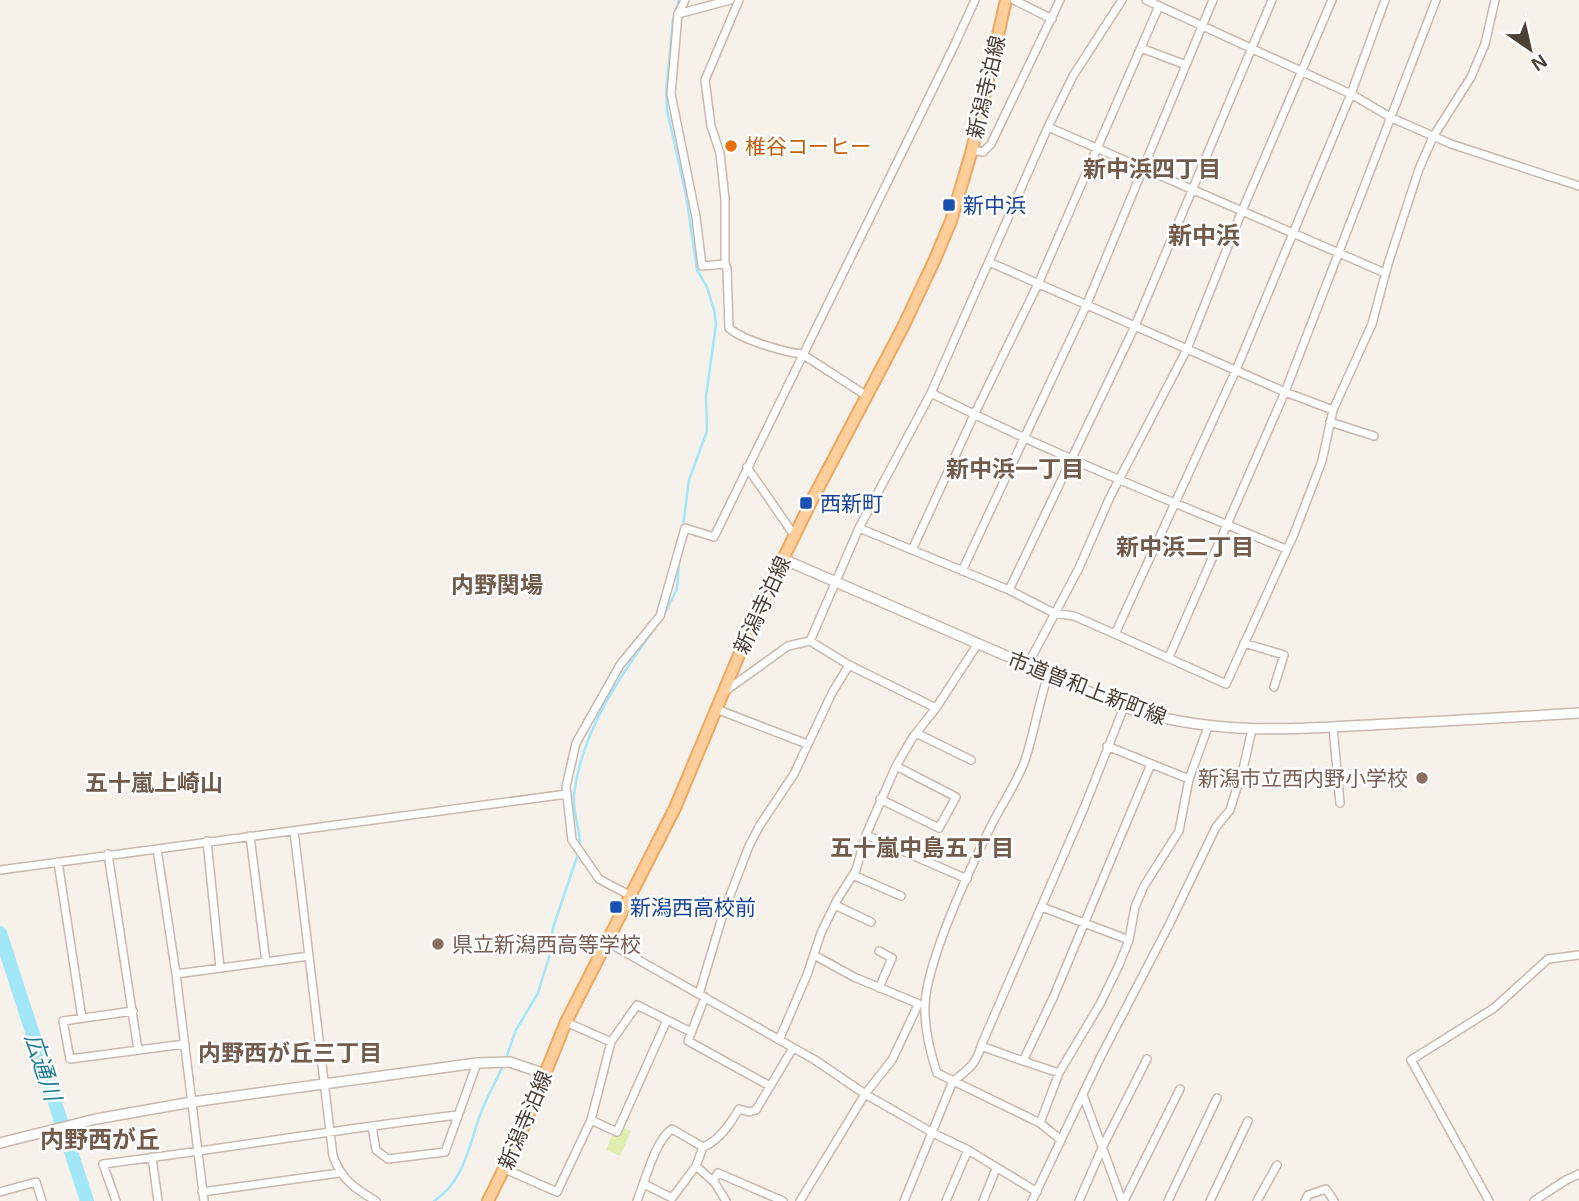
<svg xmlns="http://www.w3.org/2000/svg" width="1579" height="1201" viewBox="0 0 1579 1201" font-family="Arial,'Noto Sans JP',sans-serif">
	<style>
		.green { fill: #dfeeb0 }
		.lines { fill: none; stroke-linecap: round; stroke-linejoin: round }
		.stream { stroke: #a2e7f8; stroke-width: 2.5 }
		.river { stroke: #a2e7f8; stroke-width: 14 }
		.minor-casing { stroke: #c7b9af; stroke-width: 10 }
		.tertiary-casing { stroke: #c7b9af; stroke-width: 12 }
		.primary-casing { stroke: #f0a75f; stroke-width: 14 }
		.minor { stroke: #fff; stroke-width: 7 }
		.tertiary { stroke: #fff; stroke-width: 9 }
		.primary { stroke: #ffce9b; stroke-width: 10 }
		.food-dot { fill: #e8710a; stroke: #fff; stroke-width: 2.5 }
		.transit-dot { fill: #1a4fb4; stroke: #fff; stroke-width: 2.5 }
		.education-dot { fill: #8d6e63; stroke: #fff; stroke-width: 2.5 }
		.labels { text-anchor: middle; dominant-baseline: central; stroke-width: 5; stroke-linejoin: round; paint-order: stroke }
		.street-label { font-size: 21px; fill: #4c4037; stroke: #fff }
		.food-label { font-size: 21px; fill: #c56008; stroke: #fff; text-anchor: start }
		.transit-label { font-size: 21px; fill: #164399; stroke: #fff; text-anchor: start }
		.education-label { font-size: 21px; fill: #785e54; stroke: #fff; text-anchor: end }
		.neighbourhood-label { font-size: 23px; font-weight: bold; fill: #705b4d; stroke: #fff }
		.water-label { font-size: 23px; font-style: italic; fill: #1e7e98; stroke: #fff }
		.quarter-label { font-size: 24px; font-weight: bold; fill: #705b4d; stroke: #fff }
	</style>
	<rect width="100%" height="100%" fill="#f7f1eb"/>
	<!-- green -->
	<path class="green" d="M622 1127 631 1131 620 1156 606 1150 612 1135 617 1137Z"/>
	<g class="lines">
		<!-- stream -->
		<path class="stream" d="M679 0 673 20 666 91 667 110 686 195 697 270 707 287 714 310 716 324 706 396 707 431 689 480 683 526
			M663 617 677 589 679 561
			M506 1058 516 1030 538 993 549 957 553 928 580 848C581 830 572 812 574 794 582 730 620 676 657 625
			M434 1201C466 1180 469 1143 482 1110 488 1095 497 1080 503 1065"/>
		<!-- river -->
		<path class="river" d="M0 933 87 1201"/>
		<defs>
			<path id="minor" d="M685 0 678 14 671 94 696 217 702 266 725 264
				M739 0 705 80 711 126 720 153 725 199V264L727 268 729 328C742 340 784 352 802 354L867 396
				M1014 0 1052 19
				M1146 0 1351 94 1392 118 1451 144 1579 186
				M678 14 730 0
				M1141 48 1186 65
				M1048 127 1385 273
				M972 150 983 152 991 144 1060 0
				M989 262 1285 392 1333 410
				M931 393C1046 451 1167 500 1286 549
				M1330 422 1374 436
				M747 467 794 535
				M859 528 1009 590 1054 613 1074 616 1115 634 1226 684 1294 534 1322 461 1333 410 1372 324 1388 264 1419 169 1433 137 1471 77 1485 44 1495 0
				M912 550 974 415 1038 284 1159 6
				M962 571 1086 306 1213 0
				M1009 590 1135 326 1272 0
				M1115 634 1236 370 1351 94 1385 0
				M810 641 859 528 931 393 1048 127 1073 76 1122 0
				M1244 643 1284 655 1274 687
				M1169 657 1285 392 1436 0
				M1027 666 1079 568 1110 497 1187 349 1242 211 1332 0
				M1048 676C1038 704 1034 735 1024 763 1015 786 1000 807 989 830 967 875 934 945 926 994 922 1021 929 1049 937 1073L1040 1123 1059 1073
				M724 692 788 646 810 641 849 665 936 708
				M716 709 807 744
				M1333 727 1340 803
				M916 733 971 760
				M1107 746 1189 779
				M1151 764 1053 998 1023 1061 1059 1073 1100 1004 1119 965 1129 940 1135 907 1144 886 1179 831 1189 779 1208 727
				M880 799 939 828 956 797 896 766
				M294 831 333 1156C342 1180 354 1188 376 1201
				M866 835 967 879
				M250 836 266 962
				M207 841 220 968
				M157 849 176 974 204 1201
				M108 854 138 1050
				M58 862 82 1018
				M0 870 567 794
				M853 875 901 896
				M631 896 599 879 572 840 566 787 576 743 620 665 660 616 685 528 714 537 954 46 975 0
				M835 905 871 922
				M1042 907 1129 940
				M607 942 815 1060 865 1094 933 1133 968 1150 1037 1192
				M814 955 854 977 919 1004
				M176 974 309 956
				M879 988 892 958 879 951
				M699 994 724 911 749 846 760 825 794 774 832 693 849 665
				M705 997 688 1041 770 1086
				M133 1011 63 1021 70 1059 185 1044
				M667 1020 617 1132 591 1120 611 1042 637 1005 691 1032
				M566 1022 611 1042
				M779 1040 807 975 821 933 837 900 856 870 866 835 896 766 913 737 936 708 977 645
				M981 1046 1023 1061
				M1083 1095 1122 1201
				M1040 1123 1061 1140
				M372 1126 376 1150 388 1159 445 1152 477 1063
				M703 1147 696 1166 715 1183 726 1201
				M152 1157 158 1201
				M505 1169 557 1192 591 1120
				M713 1181 718 1173 783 1201
				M644 1184 672 1198 696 1166
				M0 1192 36 1182 42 1201
				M202 1192 339 1173
				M116 1201 103 1164C222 1149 339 1129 458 1115
				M637 1201C645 1182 655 1140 672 1129L703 1147C719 1141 731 1123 739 1109L749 1112 756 1110 793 1048
				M800 1201 865 1094 892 1060 918 1005
				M904 1201 953 1081C967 1071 977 1063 981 1046L1084 808 1124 707
				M946 1201 968 1150
				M983 1201 996 1169
				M1032 1201 1101 1056 1170 923 1216 827 1230 810 1244 765 1252 729
				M1079 1201 1102 1148 1147 1059
				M1124 1201 1180 1089
				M1168 1201 1217 1098
				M1210 1201 1248 1121
				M1257 1201 1277 1165
				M1305 1201 1308 1195 1326 1189 1334 1201
				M1489 1201 1411 1060 1494 1008 1548 959 1579 955
				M1534 1201 1566 1180 1579 1174"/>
			<path id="tertiary" d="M783 559 1124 707C1214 737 1295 729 1388 724 1451 721 1515 717 1579 713
				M0 1143 96 1119 192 1102 477 1063 510 1062 545 1074"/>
			<path id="primary" d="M488 1201 519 1138 566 1022 675 808 757 612 812 500 903 327 935 259 951 221 972 150 1006 0"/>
		</defs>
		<!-- minor casing -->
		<use href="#minor" class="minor-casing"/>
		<!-- tertiary casing -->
		<use href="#tertiary" class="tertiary-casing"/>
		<!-- primary casing -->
		<use href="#primary" class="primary-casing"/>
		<!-- minor -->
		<use href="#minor" class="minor"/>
		<!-- tertiary -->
		<use href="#tertiary" class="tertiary"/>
		<!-- primary -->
		<use href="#primary" class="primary"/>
	</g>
	<!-- markers -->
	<circle class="food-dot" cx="731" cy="146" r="7"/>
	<g class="transit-dot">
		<rect x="942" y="198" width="14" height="14" rx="3.5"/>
		<rect x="799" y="496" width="14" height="14" rx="3.5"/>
		<rect x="609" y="900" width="14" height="14" rx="3.5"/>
	</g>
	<g class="education-dot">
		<circle cx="1422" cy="778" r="7"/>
		<circle cx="438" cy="944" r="7"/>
	</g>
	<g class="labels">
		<!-- street labels -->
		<g class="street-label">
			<text transform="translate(986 87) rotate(-77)">新潟寺泊線</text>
			<text transform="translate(762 605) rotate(-65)">新潟寺泊線</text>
			<text transform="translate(1087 688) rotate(21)">市道曽和上新町線</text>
			<text transform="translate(525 1120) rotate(-67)">新潟寺泊線</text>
		</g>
		<!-- food labels -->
		<g class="food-label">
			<text x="745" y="146">椎谷コーヒー</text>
		</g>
		<!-- transit labels -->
		<g class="transit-label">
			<text x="963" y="205">新中浜</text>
			<text x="820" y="503">西新町</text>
			<text x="630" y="907">新潟西高校前</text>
		</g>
		<!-- education labels -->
		<g class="education-label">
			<text x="1408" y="778">新潟市立西内野小学校</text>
			<text x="452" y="944" text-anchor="start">県立新潟西高等学校</text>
		</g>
		<!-- neighbourhood labels -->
		<g class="neighbourhood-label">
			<text x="1152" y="169">新中浜四丁目</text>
			<text x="1015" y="469">新中浜一丁目</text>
			<text x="1185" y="547">新中浜二丁目</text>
			<text x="497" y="585">内野関場</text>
			<text x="154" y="783">五十嵐上崎山</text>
			<text x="922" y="848">五十嵐中島五丁目</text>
			<text x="290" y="1053">内野西が丘三丁目</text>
		</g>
		<!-- water labels -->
		<g class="water-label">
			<text transform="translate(43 1067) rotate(72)">広通川</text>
		</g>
		<!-- quarter labels -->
		<g class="quarter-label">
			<text x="1204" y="235">新中浜</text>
			<text x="100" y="1139">内野西が丘</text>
		</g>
	</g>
	<!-- north arrow -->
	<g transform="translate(1530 49) rotate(146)" stroke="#ffffff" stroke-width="5" paint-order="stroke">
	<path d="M0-5L12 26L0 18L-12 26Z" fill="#4c4037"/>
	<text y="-10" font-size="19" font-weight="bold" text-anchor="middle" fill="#4c4037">N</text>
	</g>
</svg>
